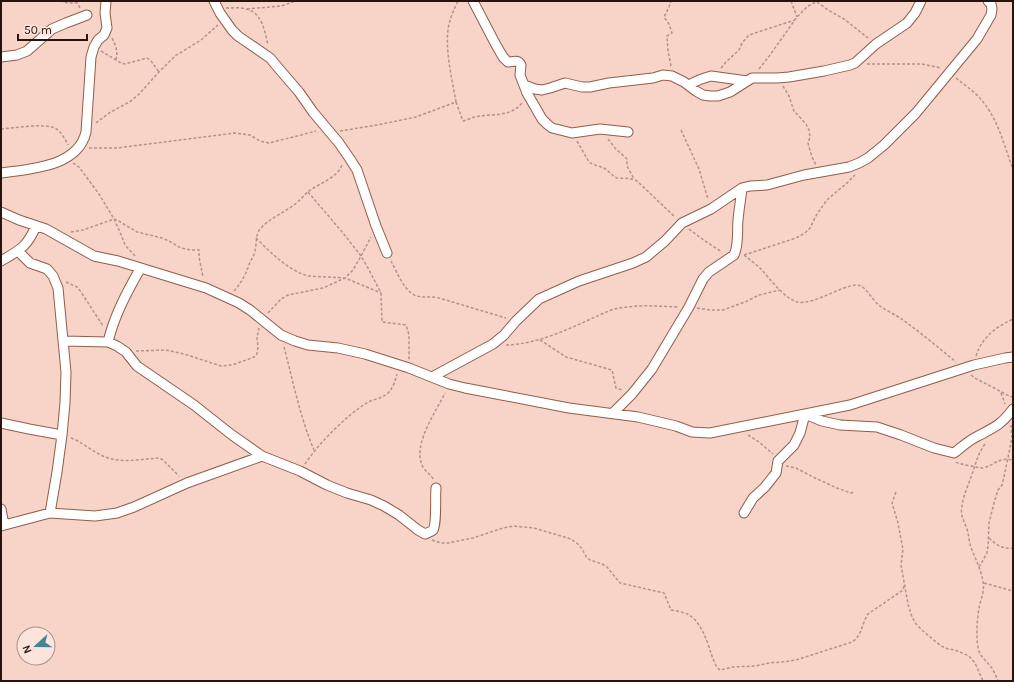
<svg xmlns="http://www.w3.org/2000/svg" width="1014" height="682" viewBox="0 0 1014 682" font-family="Karla,sans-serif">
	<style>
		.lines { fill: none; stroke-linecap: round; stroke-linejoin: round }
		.minor-casing { stroke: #905d4c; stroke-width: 11 }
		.path { stroke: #b2948a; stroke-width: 1.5; stroke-dasharray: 3 2; stroke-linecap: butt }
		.minor { stroke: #fff; stroke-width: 9 }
	</style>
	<rect width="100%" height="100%" fill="#f7d3c8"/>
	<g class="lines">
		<defs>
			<path id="minor" d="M214 1 220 13 232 30 238 36 270 58 280 70 299 92 313 112 339 143 350 159 357 170 376 226 387 253
				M473 1 496 45 503 57 508 62C513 62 518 59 521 65L520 75 527 93 542 119 547 124 552 128 572 133 600 129 628 132
				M1 57 17 55 27 51 52 29 66 23 87 15
				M524 85 535 89 542 90 550 88 565 83 582 87H590L609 83 653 78 663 75 672 76 684 82 696 91 703 95 710 96H718L730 92 752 78H777L789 77 824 71 850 65 855 63 876 44 907 23 915 13 921 1
				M689 85C696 81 703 78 711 76L747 81
				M1 173C30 169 78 167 86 132L91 57 94 47 98 40 104 35 107 28 105 13 106 1
				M1 212 19 220 46 229 94 256 118 261 206 288 239 303 250 310 281 335 295 341 308 345 338 348 365 354 409 368 449 384 465 388 569 408 638 417 676 426 692 432 710 433 850 405 974 365 1005 358 1013 357
				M18 251 30 263 47 269 53 276 58 288 66 372 65 403 62 435 57 472 50 513
				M1 261C20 250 27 247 36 226
				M63 341 108 342 117 346 126 352 137 366 194 405 232 435 262 456 300 471 327 485 347 493 371 500 384 506 399 515 418 530 425 534C427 533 431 532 433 530 437 524 435 496 436 488
				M108 342C114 316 127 292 140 269
				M432 377 493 344 504 335 516 321 539 299 579 281 633 263 646 257 665 241 682 223 711 209 742 188 750 186 767 185 804 175 849 167 859 163 868 158 884 145 916 113 977 39 991 15 992 9 991 4 988 1
				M613 413 632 394 652 369 689 307 703 279 709 272 734 255C739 245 737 231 738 220 739 209 741 198 742 188
				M1 423 29 429 62 435
				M1 509 4 525
				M744 513 753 498 765 487 776 473 778 461 794 445 800 433 805 414 822 421 840 425 877 427 901 435 934 448 954 453C962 447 969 440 978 436 995 427 1001 425 1013 409
				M1 526 50 513 95 516 117 513 134 507 187 483 262 456"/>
		</defs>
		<!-- minor casing -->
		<use href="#minor" class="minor-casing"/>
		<!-- path -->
		<path class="path" d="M60 1 68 3H76
			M76 1 80 8
			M791 1 797 17
			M817 2 828 10 844 19 868 38
			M226 8C233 8 240 7 246 9 262 12 265 32 268 45
			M247 9 281 6 293 2 294 1
			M112 38C116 46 118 51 116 60
			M101 51 121 63 125 64 147 58 151 61 159 72
			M867 64H922L941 68
			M671 66 668 51 667 36 672 33 669 24 664 17 669 7 671 1
			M721 68 726 62 739 50 742 43 749 35 795 20
			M759 69 770 55 797 17 808 6 818 1
			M956 78C963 84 971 89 978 96 998 117 1003 143 1013 169
			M783 86 789 96 794 111 806 124 809 130 810 137 808 143 809 147 812 157 816 165
			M456 102C452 79 444 47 449 24 451 16 454 9 458 1
			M96 123 109 113 131 101 139 94 159 72 175 56 201 40 218 25
			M1 129C14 128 44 123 55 128 61 131 65 139 68 145
			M681 130 699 169 708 199
			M340 131 377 125 416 117 456 102 463 121C467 120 471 118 475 117 491 113 510 118 522 103
			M608 139 615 148 627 159V166L634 179
			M577 141 589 162C593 165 599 166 604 168 609 171 612 176 617 178 624 179 630 177 637 181L675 217
			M89 148H117L235 133 250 135 260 141 269 143 293 137 316 131
			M73 163 79 167 99 194 114 219 120 232 125 245 136 257
			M308 192 343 233 361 256 368 268 381 293 382 322 406 325 409 335V360
			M689 229 705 241 722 252
			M71 232 83 230 114 219 117 220 137 232 162 238 169 241 181 248 191 250H199V257L203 277
			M256 238C271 253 288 270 308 276L345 278 381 293
			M744 255C750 260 756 264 761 269 770 279 784 298 797 302 815 306 849 280 861 286 867 289 873 301 880 306 887 311 896 315 903 320 921 333 939 348 956 362
			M744 255 793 239 800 236 806 232 810 228 817 214 827 200 835 193 846 184 855 175
			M391 261C397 272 405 293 417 296 423 298 431 296 439 298L506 318
			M66 282 77 287 81 292 103 326
			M234 291C242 282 246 274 250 262 252 259 254 255 255 251 257 243 255 234 261 228 269 219 281 214 291 207 298 203 303 196 309 191 320 183 337 178 342 165
			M697 308 710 310H723L745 302 759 295 780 290
			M268 313 281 299 288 295 323 288 345 278 353 270 361 256 371 237
			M540 340 566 357 612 370 616 388 622 390
			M506 345C543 344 578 324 611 310 633 304 655 306 678 307
			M284 347C293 381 300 417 314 450
			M136 351 166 350 184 354 221 366 232 365 249 359 254 357 257 354 258 347 257 338 259 328
			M976 356C982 337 996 327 1013 319
			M971 375C978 381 984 382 992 387 999 390 1005 395 1013 397
			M1001 393 1005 404
			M748 435 759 442 773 454
			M71 438 76 440C85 445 94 452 103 456 120 464 141 459 159 458L163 460 179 476
			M985 444C977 455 976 464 971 477 968 486 963 496 962 506 960 515 964 521 967 529 969 536 969 543 972 550 976 560 981 570 983 581 985 590 981 599 979 608 977 621 976 635 978 648 980 657 986 660 991 667 994 671 996 676 998 681
			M956 462C958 464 980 468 983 468 995 465 998 457 1013 460
			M305 464C319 443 344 418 365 404 372 399 381 399 387 394 393 389 395 381 397 374
			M786 466 796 468 813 477 837 488 851 493 854 492
			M433 479C430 473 424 471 422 465 413 443 436 412 445 393
			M896 492 892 503 898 523 901 539 903 549 901 565 908 604 912 617 916 624 923 631 941 646 948 649 955 650 969 656 975 663 983 681
			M989 538C997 545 1001 549 1013 548
			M432 540 441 543H448L473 538 503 528 513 526 523 527 534 528 571 539 578 544 582 549 587 558 590 560 602 564 607 567 620 583 664 593 671 610C677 611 684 612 689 615 701 622 707 641 711 653 713 659 715 666 720 670L733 667 755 666 769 663 782 662 796 660 852 642C862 636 862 623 868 614L903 590 904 586
			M979 567 987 553 988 546 989 523 994 503 998 490 1002 485 1004 477 1012 438 1011 425
			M984 583 1013 591"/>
		<!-- minor -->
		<use href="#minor" class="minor"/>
	</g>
	<!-- border -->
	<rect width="1014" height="682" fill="none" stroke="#28140d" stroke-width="4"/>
	<!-- north arrow -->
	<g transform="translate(36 646) rotate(249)"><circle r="19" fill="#fce3dc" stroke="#a79089"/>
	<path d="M0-3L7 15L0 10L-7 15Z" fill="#438497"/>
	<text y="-6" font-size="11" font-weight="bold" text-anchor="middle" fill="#28140d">N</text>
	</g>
	<!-- scale -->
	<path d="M18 34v6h69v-6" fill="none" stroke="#28140d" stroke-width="2"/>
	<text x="24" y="34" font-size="12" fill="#28140d" stroke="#fce3dc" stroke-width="3" paint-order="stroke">50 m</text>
</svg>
